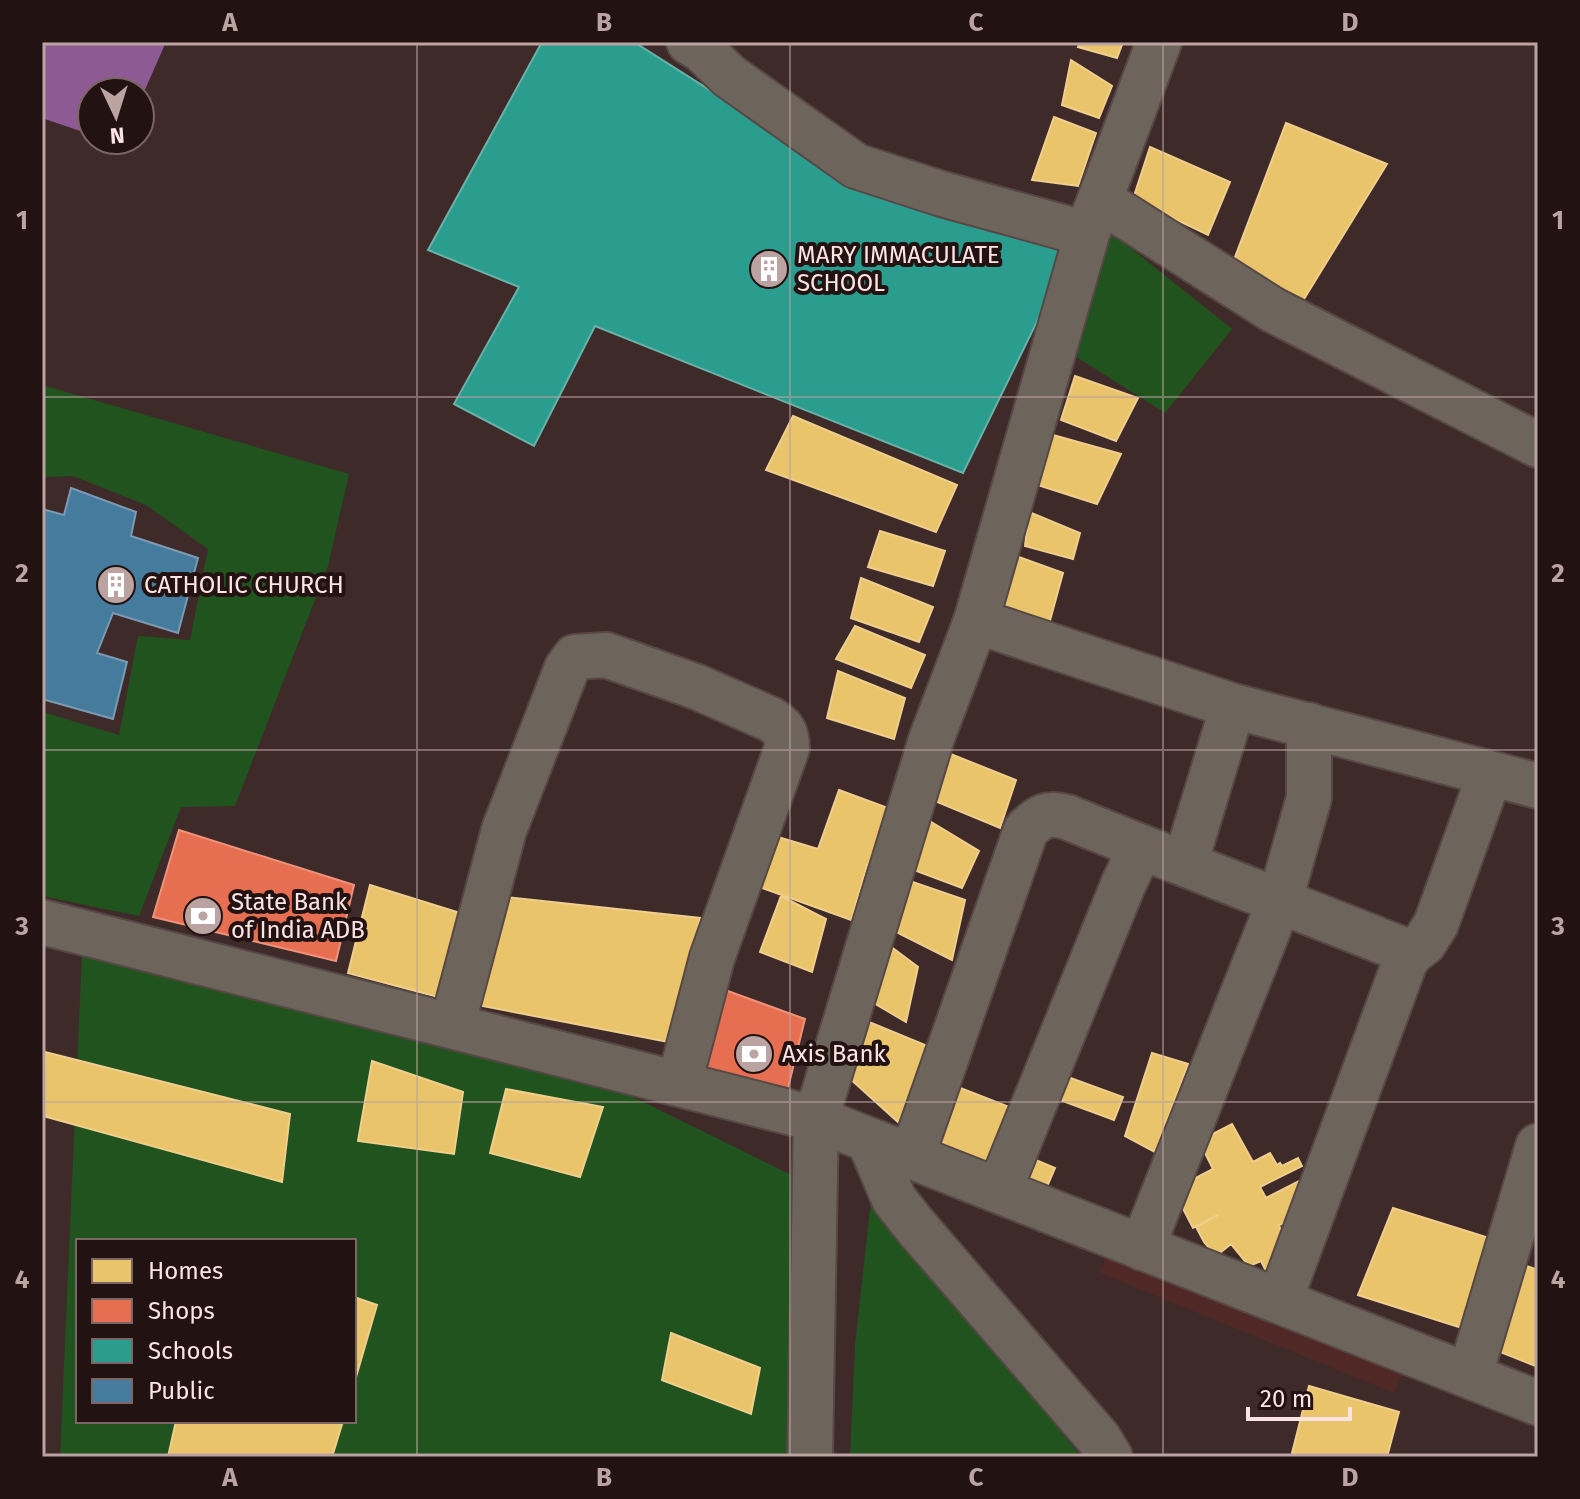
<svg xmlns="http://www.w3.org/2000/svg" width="1580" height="1499" viewBox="0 0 1580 1499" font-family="'Fira Sans',sans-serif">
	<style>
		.built { fill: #502826 }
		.green { fill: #21531e; fill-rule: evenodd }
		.water { fill: #8e5a93 }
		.homes { fill: #e9c46a; stroke: #efce8e; stroke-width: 2 }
		.shops { fill: #e76f51; stroke: #ee927c; stroke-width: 2 }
		.schools { fill: #2a9d8f; stroke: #69b2a8; stroke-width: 2 }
		.public { fill: #457b9d; stroke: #7c9ab2; stroke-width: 2 }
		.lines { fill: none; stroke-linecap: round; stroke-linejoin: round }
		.minor-casing { stroke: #574745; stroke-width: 48 }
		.minor { stroke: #6d655b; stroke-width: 44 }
		.grid { fill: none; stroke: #baa3a1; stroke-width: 2; stroke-opacity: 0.55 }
		.labels { text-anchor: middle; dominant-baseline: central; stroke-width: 8; stroke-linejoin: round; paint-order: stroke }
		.poi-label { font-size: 24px; fill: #fde4e2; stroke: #221211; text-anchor: start }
		.neatline { fill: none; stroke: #baa3a1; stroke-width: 3 }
		.grid-label { font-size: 26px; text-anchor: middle; font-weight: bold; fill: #baa3a1 }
	</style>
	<rect width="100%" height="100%" fill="#3e2b29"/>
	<!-- built -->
	<path class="built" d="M1112 1241 1407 1365 1394 1393 1100 1273Z"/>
	<!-- green -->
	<path class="green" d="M1108 230 1232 329 1165 413 1075 356Z
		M42 385 349 474 328 566 235 806 181 807 139 916 42 896V714L43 712 119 735 138 636 190 640 208 549 146 505 73 476 42 477Z
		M82 953 623 1092 826 1192 818 1457H60ZM78 1241H354V1421H78Z
		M872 1191 1081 1457H850L855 1345Z"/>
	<!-- water -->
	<path class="water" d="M42 42H166L140 101V92H92V135L42 118Z"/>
	<!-- homes -->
	<path class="homes" d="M1080 42H1123L1117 58 1078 47Z
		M1071 60 1112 86 1099 118 1062 105Z
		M1054 117 1096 133 1078 186 1032 180Z
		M1286 123 1387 164 1299 307 1232 265Z
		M1150 147 1230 182 1208 235 1133 199Z
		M1075 376 1138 398 1116 441 1061 420Z
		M793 416 957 485 936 532 766 470Z
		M1053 435 1121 454 1097 504 1038 485Z
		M1029 512 1080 533 1073 559 1025 546Z
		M880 531 945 551 933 586 868 567Z
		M1016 556 1063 573 1048 628 1000 609Z
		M861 578 933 607 919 642 851 618Z
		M855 626 925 655 911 688 836 659Z
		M838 671 905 698 894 739 827 718Z
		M948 753 1016 780 1000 828 930 799Z
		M839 790 899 812 882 868 867 865 851 920 751 884 768 834 818 849Z
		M928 820 979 851 962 888 911 869Z
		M901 878 965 900 952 960 890 929Z
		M370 885 460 913 438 997 348 973Z
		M497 896 700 918 679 1044 467 1003Z
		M781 896 826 919 812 972 760 952Z
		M878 937 918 967 906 1022 862 996Z
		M869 1022 930 1047 899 1123 847 1076Z
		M45 1052 290 1114 282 1182 43 1116Z
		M1152 1053 1188 1064 1155 1152 1125 1136Z
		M372 1061 463 1092 454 1154 358 1141Z
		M1065 1076 1123 1097 1114 1120 1057 1099Z
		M945 1082 1012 1108 994 1174 924 1150Z
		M506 1089 603 1107 580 1177 490 1153Z
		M1232 1124 1253 1162 1270 1153 1277 1165 1280 1163 1282 1166 1298 1158 1302 1166 1260 1187 1266 1198 1299 1181 1305 1192 1294 1197 1298 1206 1297 1218 1279 1225 1289 1255 1265 1269 1261 1261 1249 1266 1231 1244 1216 1256 1204 1242 1196 1227 1218 1215 1193 1228 1179 1201 1182 1192 1191 1187 1188 1182 1213 1169 1199 1141Z
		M1031 1158 1055 1168 1046 1189 1022 1180Z
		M1393 1208 1492 1239 1465 1329 1358 1295Z
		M1518 1263 1538 1270V1367L1500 1352Z
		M354 1297 377 1305 354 1384Z
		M671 1333 760 1368 751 1414 662 1380Z
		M1309 1386 1399 1412 1387 1457H1303L1292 1453Z
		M176 1421H343L332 1457H168Z"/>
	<!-- shops -->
	<path class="shops" d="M179 830 354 885 336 961 153 917Z
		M714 986 805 1019 787 1092 696 1070Z"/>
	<!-- schools -->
	<path class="schools" d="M542 42H634L768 127 1071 252 963 473 595 326 534 446 454 404 519 287 428 250Z"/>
	<!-- public -->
	<path class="public" d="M71 488 136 512 131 536 198 558 178 633 113 613 97 653 127 662 113 719 42 699V509L64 515Z"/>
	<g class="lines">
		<defs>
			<path id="minor" d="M689 42 702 50 729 76 856 166 942 194 1087 234
				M1100 200 1273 310 1538 445
				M976 621 1233 706 1538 786
				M1185 864 1233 706
				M42 922 816 1119 1538 1403
				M452 1026 504 830 567 668 575 657 606 655 697 687 770 719C783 727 787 732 787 748L712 958 679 1084
				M869 1140 894 1199 916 1227 1099 1439 1110 1457
				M912 1156 1026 830C1040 816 1047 812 1067 817 1181 864 1297 907 1411 953
				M999 1191 1123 885 1141 847
				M1142 1248 1280 900 1309 798V725
				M1280 1300 1405 962 1411 953 1424 943 1436 924 1490 774
				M1470 1375 1538 1146
				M810 1457 816 1119 931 740 976 621 1087 234 1159 42"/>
		</defs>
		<!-- minor casing -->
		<use href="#minor" class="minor-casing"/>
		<!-- minor -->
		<use href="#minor" class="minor"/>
	</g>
	<!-- grid -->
	<path class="grid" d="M417 42V1457M790 42V1457M1163 42V1457M42 397H1538M42 750H1538M42 1102H1538"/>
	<!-- icons -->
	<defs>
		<symbol id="building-disc" viewBox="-11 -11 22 22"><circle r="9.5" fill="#baa3a1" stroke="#221211"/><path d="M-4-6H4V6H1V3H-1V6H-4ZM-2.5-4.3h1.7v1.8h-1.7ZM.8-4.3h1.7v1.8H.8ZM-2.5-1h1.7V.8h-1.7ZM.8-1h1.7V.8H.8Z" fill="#fff"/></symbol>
		<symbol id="bank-disc" viewBox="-11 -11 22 22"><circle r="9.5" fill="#baa3a1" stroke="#221211"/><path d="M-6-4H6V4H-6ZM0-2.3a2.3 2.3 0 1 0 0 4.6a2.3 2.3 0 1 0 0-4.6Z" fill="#fff"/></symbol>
	</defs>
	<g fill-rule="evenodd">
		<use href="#building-disc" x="747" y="247" width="44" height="44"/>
		<use href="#building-disc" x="94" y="563" width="44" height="44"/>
		<use href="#bank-disc" x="181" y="894" width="44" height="44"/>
		<use href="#bank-disc" x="732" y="1032" width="44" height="44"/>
	</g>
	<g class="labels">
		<!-- poi labels -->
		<g class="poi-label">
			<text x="797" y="255">MARY IMMACULATE<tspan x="797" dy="28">SCHOOL</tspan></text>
			<text x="144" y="585">CATHOLIC CHURCH</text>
			<text x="231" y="902">State Bank<tspan x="231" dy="28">of India ADB</tspan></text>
			<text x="782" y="1054">Axis Bank</text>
		</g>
	</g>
	<!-- border -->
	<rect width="1580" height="1499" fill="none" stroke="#221211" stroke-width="88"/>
	<!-- legend -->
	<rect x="76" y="1239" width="280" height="184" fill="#221211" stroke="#7a6665" stroke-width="2"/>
	<rect x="92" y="1259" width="40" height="24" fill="#e9c46a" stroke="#7a6665" stroke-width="2"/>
	<text x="148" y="1279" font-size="24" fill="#fde4e2">Homes</text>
	<rect x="92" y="1299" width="40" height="24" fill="#e76f51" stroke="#7a6665" stroke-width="2"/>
	<text x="148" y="1319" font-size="24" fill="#fde4e2">Shops</text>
	<rect x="92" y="1339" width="40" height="24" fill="#2a9d8f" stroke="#7a6665" stroke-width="2"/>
	<text x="148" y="1359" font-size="24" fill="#fde4e2">Schools</text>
	<rect x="92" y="1379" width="40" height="24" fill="#457b9d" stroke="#7a6665" stroke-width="2"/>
	<text x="148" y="1399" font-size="24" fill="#fde4e2">Public</text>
	<!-- north arrow -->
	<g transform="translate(116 116) rotate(176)"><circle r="38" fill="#221211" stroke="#7a6665" stroke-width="2"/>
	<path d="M0-6L14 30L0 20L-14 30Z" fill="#baa3a1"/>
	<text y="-12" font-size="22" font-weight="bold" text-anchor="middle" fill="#fde4e2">N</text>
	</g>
	<!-- scale -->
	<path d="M1248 1407v12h102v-12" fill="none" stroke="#fde4e2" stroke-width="4"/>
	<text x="1260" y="1407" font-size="24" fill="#fde4e2" stroke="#221211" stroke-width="6" paint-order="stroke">20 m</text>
	<rect x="44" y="44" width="1492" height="1411" class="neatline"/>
	<g class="grid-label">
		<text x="230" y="31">A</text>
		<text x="604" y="31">B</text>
		<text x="976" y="31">C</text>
		<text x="1350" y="31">D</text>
		<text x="22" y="229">1</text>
		<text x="1558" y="229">1</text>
		<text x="22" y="582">2</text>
		<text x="1558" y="582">2</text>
		<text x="22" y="935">3</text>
		<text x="1558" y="935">3</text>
		<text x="22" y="1288">4</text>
		<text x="1558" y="1288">4</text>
		<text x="230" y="1486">A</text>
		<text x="604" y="1486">B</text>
		<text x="976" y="1486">C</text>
		<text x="1350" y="1486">D</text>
	</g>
</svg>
